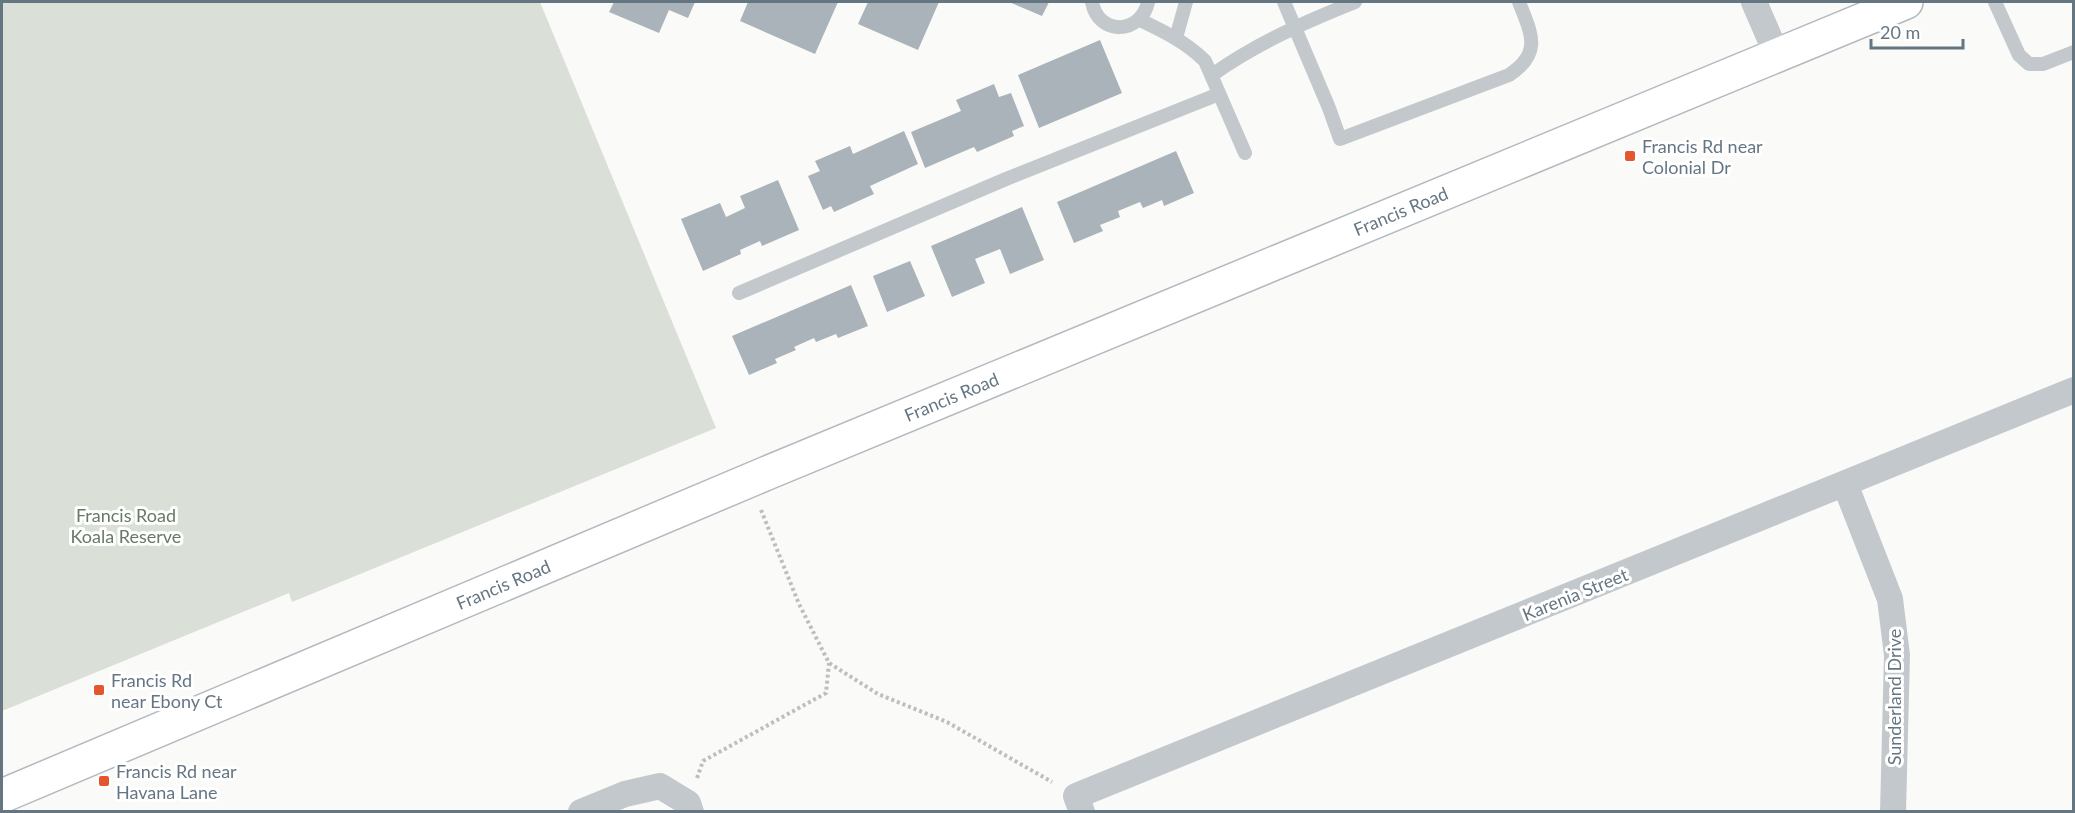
<svg xmlns="http://www.w3.org/2000/svg" width="2075" height="813" viewBox="0 0 2075 813" font-family="Lato,sans-serif">
	<style>
		.green { fill: #dadfd7 }
		.building { fill: #aab3b9 }
		.lines { fill: none; stroke-linecap: round; stroke-linejoin: round }
		.secondary-casing { stroke: #b3babf; stroke-width: 36 }
		.path { stroke: #bbbfc2; stroke-width: 4; stroke-dasharray: 3 3; stroke-linecap: butt }
		.lane { stroke: #c3c8cc; stroke-width: 14 }
		.street { stroke: #c3c8cc; stroke-width: 26 }
		.secondary { stroke: #fff; stroke-width: 33 }
		.poi-dot { fill: #e4572e; stroke: #fff; stroke-width: 2 }
		.labels { text-anchor: middle; dominant-baseline: central; stroke-width: 6; stroke-linejoin: round; paint-order: stroke }
		.poi-label { font-size: 18px; fill: #657683; stroke: #fff; text-anchor: start }
		.street-label { font-size: 18px; fill: #657683; stroke: #fff }
		.park-label { font-size: 18px; fill: #687a64; stroke: #fff }
	</style>
	<rect width="100%" height="100%" fill="#fafaf8"/>
	<!-- green -->
	<path class="green" d="M2 2H540L716 428 292 602 289 593 2 711Z"/>
	<!-- building -->
	<path class="building" d="M614 2H695L688 18 669 10 659 33 609 12Z
		M748 2H838L815 54 740 21Z
		M868 2H939L918 50 858 24Z
		M1009 2H1049L1042 16Z
		M1100 40 1122 93 1039 128 1018 75Z
		M994 84 999 97 1011 93 1024 126 1012 131 1014 136 977 152 974 147 925 168 911 132 961 111 956 100Z
		M904 131 918 164 870 186 874 194 834 212 831 206 823 210 808 176 820 171 815 161 850 146 853 154Z
		M1176 151 1194 193 1164 206 1162 200 1143 208 1140 202 1118 211 1120 217 1100 225 1103 231 1074 243 1057 202Z
		M778 180 799 230 762 246 760 241 740 250 741 254 703 271 681 219 720 203 726 217 745 208 740 196Z
		M1022 207 1044 260 1010 274 1000 249 975 259 985 283 952 297 931 246Z
		M910 261 925 296 887 312 873 276Z
		M851 285 868 326 838 338 836 334 816 342 814 338 794 347 796 350 775 359 777 363 749 375 732 336Z"/>
	<g class="lines">
		<defs>
			<g id="secondary">
				<path id="s1" d="M2 796 767 473 1906 2"/>
			</g>
		</defs>
		<!-- secondary casing -->
		<use href="#secondary" class="secondary-casing"/>
		<!-- path -->
		<path class="path" d="M761 510 799 604 829 663 878 694 947 722 1052 782
			M697 778 703 761 826 693 829 663"/>
		<!-- lane -->
		<path class="lane" d="M1092 2C1098 36 1141 35 1148 2
			M1284 2 1329 108 1340 139 1509 75C1543 53 1531 33 1519 2
			M1995 2 2019 55 2029 64H2043L2074 52
			M1140 20C1163 31 1186 42 1205 61L1245 153
			M1176 38 1186 2
			M1212 75C1257 43 1305 22 1355 2
			M739 293 1006 179 1219 94"/>
		<!-- street -->
		<path class="street" d="M1754 2 1777 55
			M1845 484 1890 599 1897 655 1893 812
			M581 812 625 794 660 786 688 803 691 812
			M1082 812 1076 796 2074 390"/>
		<!-- secondary -->
		<use href="#secondary" class="secondary"/>
	</g>
	<!-- markers -->
	<g class="poi-dot">
		<rect x="1624" y="150" width="12" height="12" rx="3"/>
		<rect x="93" y="684" width="12" height="12" rx="3"/>
		<rect x="98" y="775" width="12" height="12" rx="3"/>
	</g>
	<g class="labels">
		<!-- poi labels -->
		<g class="poi-label">
			<text x="1642" y="146">Francis Rd near<tspan x="1642" dy="21">Colonial Dr</tspan></text>
			<text x="111" y="680">Francis Rd<tspan x="111" dy="21">near Ebony Ct</tspan></text>
			<text x="116" y="771">Francis Rd near<tspan x="116" dy="21">Havana Lane</tspan></text>
		</g>
		<!-- street labels -->
		<g class="street-label">
			<text stroke="none"><textPath href="#s1" startOffset="1516">Francis Road</textPath></text>
			<text stroke="none"><textPath href="#s1" startOffset="1030">Francis Road</textPath></text>
			<text stroke="none"><textPath href="#s1" startOffset="544">Francis Road</textPath></text>
			<text transform="translate(1575 594) rotate(-22)">Karenia Street</text>
			<text transform="translate(1894 697) rotate(-90)">Sunderland Drive</text>
		</g>
		<!-- park labels -->
		<g class="park-label">
			<text x="126" y="515">Francis Road<tspan x="126" dy="21">Koala Reserve</tspan></text>
		</g>
	</g>
	<!-- border -->
	<rect width="2075" height="813" fill="none" stroke="#657683" stroke-width="6"/>
	<!-- scale -->
	<path d="M1871 39v9h92v-9" fill="none" stroke="#657683" stroke-width="3"/>
	<text x="1880" y="39" font-size="18" fill="#657683" stroke="#ffffff" stroke-width="4.5" paint-order="stroke">20 m</text>
</svg>
